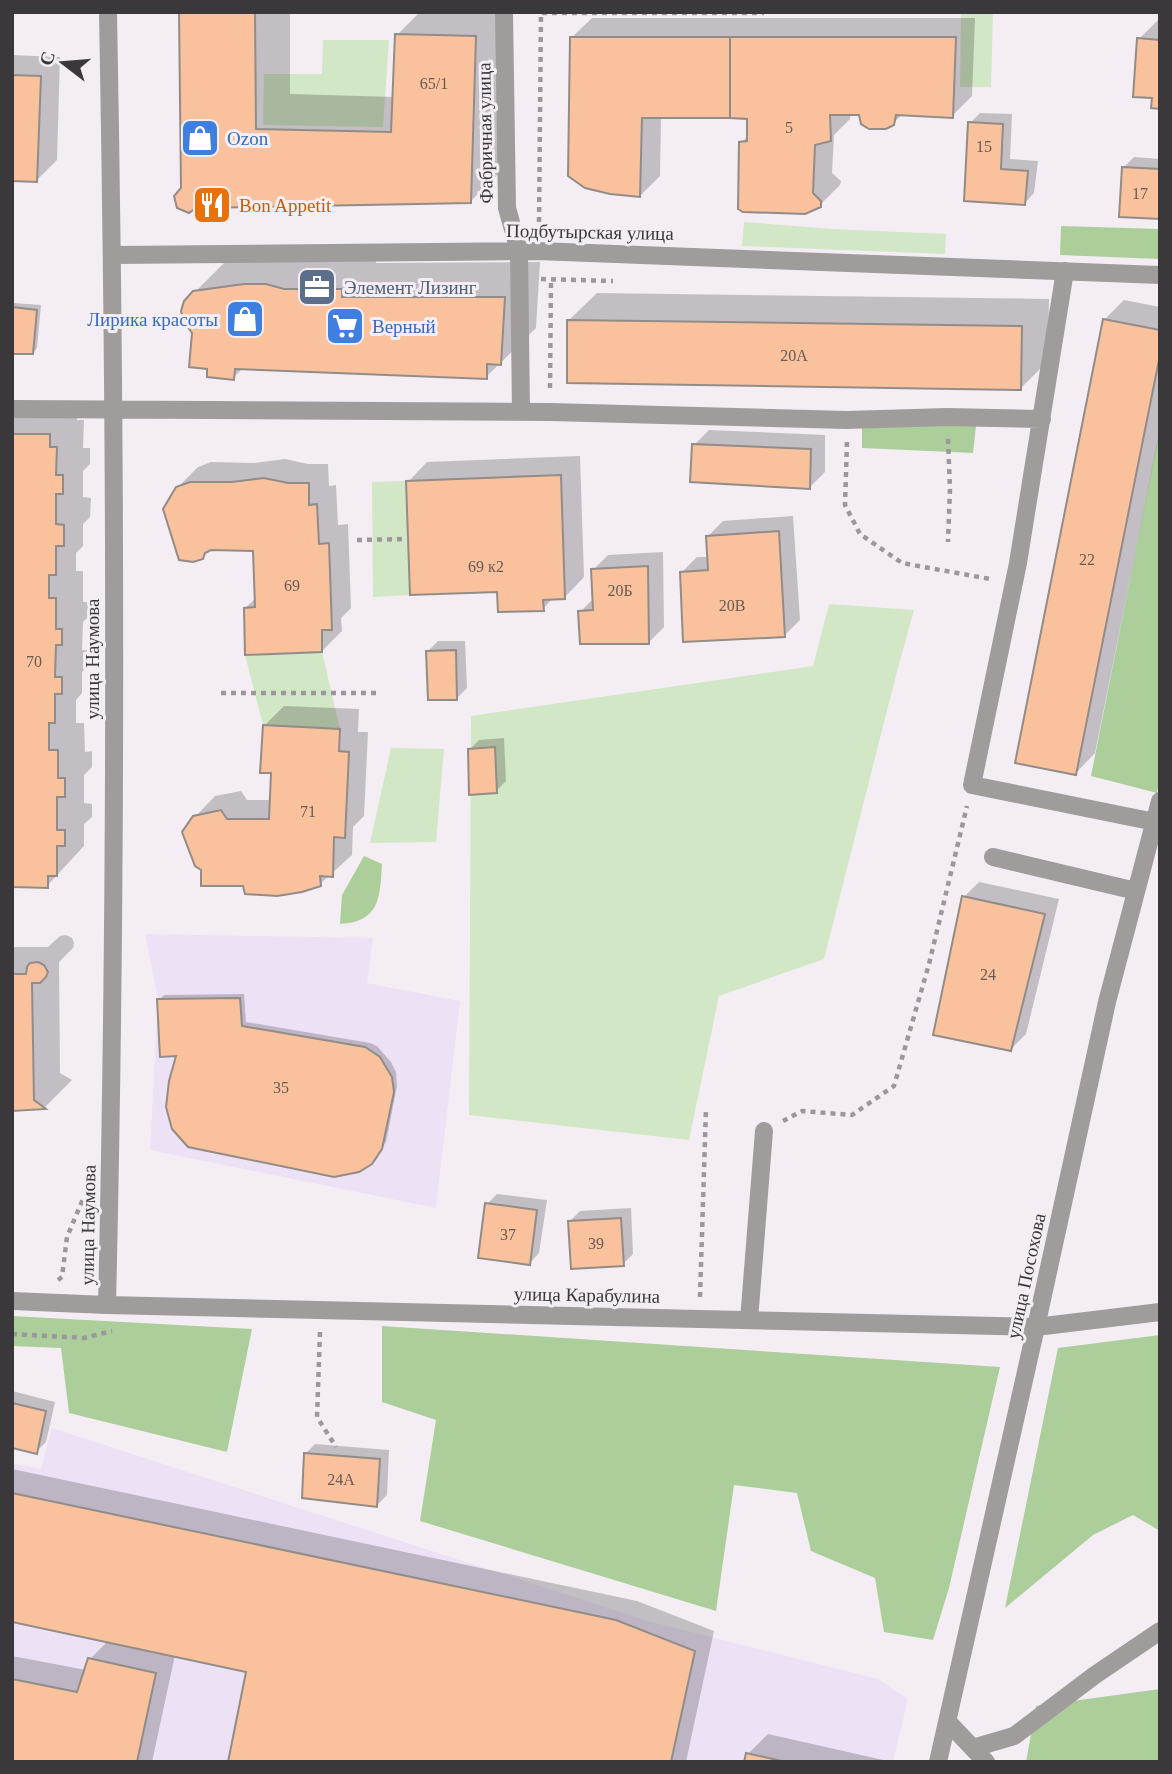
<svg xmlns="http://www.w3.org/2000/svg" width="1172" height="1774" viewBox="0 0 1172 1774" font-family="Georgia,serif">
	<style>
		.industrial { fill: #ede1f6 }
		.green { fill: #d1e7c6 }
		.forest { fill: #abce9a }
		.shadow { fill: #0003 }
		.building { fill: #f9c29d; stroke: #928c88; stroke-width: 2 }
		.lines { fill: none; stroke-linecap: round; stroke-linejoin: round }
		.path { stroke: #9c979c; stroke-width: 4.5; stroke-dasharray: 5 5; stroke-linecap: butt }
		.minor { stroke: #a09c9b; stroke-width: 18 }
		.labels { text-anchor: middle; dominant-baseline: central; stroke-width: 6; stroke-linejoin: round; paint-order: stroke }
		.number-label { font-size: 16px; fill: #6a5a53 }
		.street-label { font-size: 19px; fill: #3a383a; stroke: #f4eef4 }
		.shop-label { font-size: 19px; fill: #366cbe; stroke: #f4eef4; text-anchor: start }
		.food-label { font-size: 19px; fill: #c56008; stroke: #f4eef4; text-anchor: start }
		.service-label { font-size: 19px; fill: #4e5e75; stroke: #f4eef4; text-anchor: start }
	</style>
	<rect width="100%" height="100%" fill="#f4eef4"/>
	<!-- industrial -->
	<path class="industrial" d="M145 934 373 938 367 983 460 1001 436 1208 150 1150 158 999Z
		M52 1428 651 1622 878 1679 908 1699 893 1762H12V1463L41 1469Z"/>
	<!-- green -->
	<path class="green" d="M961 12H993L991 87H960Z
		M323 40H389L383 127 263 125 264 74H322Z
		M744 222 833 229 946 234 945 254 742 246Z
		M406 481 410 595 373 597 372 482Z
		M829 604 914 610 895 679 824 959 719 996 689 1140 469 1115 471 716 813 666Z
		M322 652 340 729 263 725 245 655Z
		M391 748 444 749 436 842 370 843Z"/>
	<!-- forest -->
	<path class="forest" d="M1061 226 1160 229V259L1060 255Z
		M862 421 976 426 973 453 862 448Z
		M1160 428V777L1157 793 1091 776Z
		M364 856 382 864C380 897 380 922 340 924L342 895Z
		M12 1316 252 1329 227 1452 69 1413 61 1348 12 1346Z
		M382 1326 1000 1367 949 1588 933 1640 884 1632 875 1578 811 1551 797 1493 734 1485 716 1611 420 1521 436 1420 382 1402Z
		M1160 1335V1531L1133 1515 1093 1535 1005 1608 1058 1348Z
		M1160 1689V1762H1026L1036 1706Z"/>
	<!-- shadow -->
	<path class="shadow" d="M181 12H290V94L394 97 397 35 420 12H510L506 166 471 201 183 189Z
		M592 18H975L972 96 952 116 903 114 893 123 860 114H850V119L834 135 832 173 841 181 840 185 820 205 741 143 749 135V117H661L660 176 640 196 572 37Z
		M1160 18V107L1153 96 1139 39Z
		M12 55 60 57 57 160 37 180 12 179Z
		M980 113 1012 114 1010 159 1038 161 1034 193 1024 204 970 123Z
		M1134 157 1160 159V217L1124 167Z
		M376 254V263L540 262 536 328 486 377 243 368 233 378 208 367 194 332 189 329 183 311 194 293 230 257Z
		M597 293 1049 299 1048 361 1021 388 569 320Z
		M1124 300 1160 307V430L1095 753 1076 773 1104 320Z
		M14 303 41 305 37 348 33 353 12 352V305Z
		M24 407 77 408V420H84L83 448H90V464L83 471V497L91 498 90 517 83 524V546L76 553V571H83V602H89V616L83 622 82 650H89V665L82 672V693L76 700V723H84L85 752 92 751V767L84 775V803L92 804V817L84 824V846L47 886H12V419Z
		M709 430 825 435V472L810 487 694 445Z
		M580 456 584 577 565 597H554L543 609 499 590 408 482 427 462Z
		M285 459 308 464H328L329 486 336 485 338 525 348 524 351 608 341 618 342 631 322 651 245 608 256 598 255 549 211 548 202 558 177 488 198 467 211 462 253 463Z
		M793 516 800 620 784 636 682 572 697 557H709L708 536 723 521Z
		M663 552 664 627 649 642 580 612 594 598 593 570 608 555Z
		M438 641H465L467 688 457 698 428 651Z
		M284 706 359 709 358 732H368L364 816 353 827 352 855 320 884H244L203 869 195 817 215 796 241 791 247 800H272L273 771 264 726Z
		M504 738 506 781 496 791 469 750 479 740Z
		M979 882 1059 899 1026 1034 1010 1050 964 897Z
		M66 935 72 938 74 943 73 948 59 962 60 1073 72 1080 45 1107 12 1109V947H48L60 936Z
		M244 994 246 1022 370 1043 377 1046 391 1062 396 1072 397 1086 386 1142 376 1157 179 1054 159 1000 164 995Z
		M497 1194 547 1200 539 1253 529 1264 487 1204Z
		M631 1208 633 1254 623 1264 570 1221 580 1211Z
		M12 1391 55 1402 46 1442 36 1452 12 1446Z
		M315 1444 389 1450 387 1495 377 1505 305 1454Z
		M12 1469 637 1601 714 1631 686 1762H229L248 1670 175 1655 152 1762H12V1656L86 1670 90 1659 109 1640 12 1620Z
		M768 1734 892 1762H746L748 1754Z"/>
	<!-- building -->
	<path class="building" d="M179 12H255L256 129 391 132 395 34 476 36 471 203 196 208 189 213 177 208 174 196 181 188Z
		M570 37H730V118H642L640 197 610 194 585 188 568 176Z
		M730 37H956L953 118 896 115 894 125 886 129H869L861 124 859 115H830L831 141 815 145 813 193 821 201V207L805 214 743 212 738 209 739 142 747 141V119L730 118Z
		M1137 38 1160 40V109L1151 108 1152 98 1133 97Z
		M12 75 41 76 37 182 12 181Z
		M968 122 1003 124 1001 169 1028 171 1025 205 964 201Z
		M1122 167 1160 169V219L1119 217Z
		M244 284H266L284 289H342V297H505L501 365 487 364V379L235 369 234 380 207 377V369L189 367 192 333 183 320 181 311 184 301 193 291Z
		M12 307 37 310 33 354H12Z
		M1103 319 1160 330V355L1076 775 1015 763Z
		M567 320 1022 326 1021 390 567 383Z
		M12 434H50V447H57L56 475H63V494H56V524L64 525V546H56V575H49V598H56V629H62V645H56L55 677H62V694H55V723H49V750H58V778H65V797H57V830H65V846H57V876H48V888L12 887Z
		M692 444 811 449 810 489 690 482Z
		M561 475 565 599 543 600 544 611 498 612 497 592 410 595 406 481Z
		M264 478 288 483H309V505L317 504 319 544 329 543 332 630H322V652L245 655 244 608 255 607 253 551 211 550 205 553 203 559 193 562 179 560 163 509 176 487 190 482H232Z
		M779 531 785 637 683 642 680 572 708 570 706 536Z
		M648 566 649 644H580L578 611 593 610 591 569Z
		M456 650 457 700H428L426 651Z
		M263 725 340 729 339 751 349 752 345 838 334 837 333 877 320 876 321 886 302 892 277 896 245 894 243 886H201V870L195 866 182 832 193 816 221 810 227 819H269L271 773H260Z
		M495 747 497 793 469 795 468 749Z
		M962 896 1045 914 1011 1051 933 1035Z
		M38 962 44 965 48 972 46 977 40 983H32L34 1100 46 1109 12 1111V974H26L27 967 30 963Z
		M240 998 242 1026 365 1047 380 1057 392 1077 394 1092 382 1149 372 1164 359 1172 334 1177 188 1147 172 1129 166 1107 169 1081 176 1056 160 1057 157 999Z
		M485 1203 537 1210 530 1265 478 1258Z
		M621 1218 624 1266 571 1269 568 1221Z
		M12 1403 46 1411 37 1454 12 1448Z
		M304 1453 380 1459 377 1507 302 1498Z
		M12 1493 616 1620 695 1651 671 1762H228L246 1672 12 1622Z
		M88 1658 156 1673 137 1762H12V1679L77 1692Z
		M746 1753 786 1762H744Z"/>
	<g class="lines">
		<!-- path -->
		<path class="path" d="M539 222 541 13H764
			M541 279 613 281
			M550 388 551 280
			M948 439 950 489 948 542
			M847 442 845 505 860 534 902 563 990 579
			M357 540 408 539
			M221 693H376
			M783 1121 802 1111 852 1115 894 1086 929 964 967 806
			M58 1280 62 1277 67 1237 83 1199
			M700 1297 706 1108
			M320 1332 317 1417 336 1447
			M12 1334 84 1338 112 1331"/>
		<!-- minor -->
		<path class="minor" d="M504 12 507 208 519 251 521 412
			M113 255 538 251 1160 275
			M1065 271 1018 563 972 785 1155 822
			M12 409 550 412 847 420 947 417 1042 419
			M993 857 1136 891
			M12 1301 107 1305 1036 1327 1160 1312
			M107 1305C117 874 116 443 108 12
			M749 1320 764 1131
			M947 1721 986 1762
			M973 1748 1014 1736 1095 1675 1160 1631
			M938 1762 1036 1327 1107 1002 1160 801"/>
	</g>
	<!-- icons -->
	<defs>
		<symbol id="shop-square" viewBox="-11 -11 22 22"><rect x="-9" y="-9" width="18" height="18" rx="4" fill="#3f7fe0" stroke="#f4eef4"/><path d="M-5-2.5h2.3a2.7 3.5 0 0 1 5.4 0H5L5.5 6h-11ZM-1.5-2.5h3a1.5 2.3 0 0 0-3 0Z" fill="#fff"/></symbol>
		<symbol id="restaurant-square" viewBox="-11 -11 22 22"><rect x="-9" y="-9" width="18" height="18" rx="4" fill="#e8710a" stroke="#f4eef4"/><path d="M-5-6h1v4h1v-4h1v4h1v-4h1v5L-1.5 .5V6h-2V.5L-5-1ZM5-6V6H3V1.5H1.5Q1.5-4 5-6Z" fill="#fff"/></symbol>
		<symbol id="office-square" viewBox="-11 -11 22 22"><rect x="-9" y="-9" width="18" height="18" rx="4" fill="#5c6f8a" stroke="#f4eef4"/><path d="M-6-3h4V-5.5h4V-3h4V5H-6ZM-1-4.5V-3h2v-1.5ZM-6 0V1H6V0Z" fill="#fff"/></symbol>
		<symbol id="supermarket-square" viewBox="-11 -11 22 22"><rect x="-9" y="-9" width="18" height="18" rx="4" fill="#3f7fe0" stroke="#f4eef4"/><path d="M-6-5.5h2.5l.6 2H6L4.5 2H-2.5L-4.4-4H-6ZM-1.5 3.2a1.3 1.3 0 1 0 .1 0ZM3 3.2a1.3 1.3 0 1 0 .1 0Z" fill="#fff"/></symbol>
	</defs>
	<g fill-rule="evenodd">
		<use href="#shop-square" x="178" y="116" width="44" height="44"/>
		<use href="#restaurant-square" x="190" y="183" width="44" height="44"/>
		<use href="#office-square" x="295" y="265" width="44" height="44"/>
		<use href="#shop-square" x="223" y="297" width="44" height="44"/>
		<use href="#supermarket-square" x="323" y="304" width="44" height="44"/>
	</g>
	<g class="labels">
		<!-- number labels -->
		<g class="number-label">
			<text x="434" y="83">65/1</text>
			<text x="789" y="127">5</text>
			<text x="984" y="146">15</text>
			<text x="1140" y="193">17</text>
			<text x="794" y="355">20А</text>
			<text x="1087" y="559">22</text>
			<text x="486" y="566">69 к2</text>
			<text x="292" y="585">69</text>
			<text x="620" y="590">20Б</text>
			<text x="732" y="605">20В</text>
			<text x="34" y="661">70</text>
			<text x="308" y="811">71</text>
			<text x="988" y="974">24</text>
			<text x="281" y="1087">35</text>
			<text x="508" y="1234">37</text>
			<text x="596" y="1243">39</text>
			<text x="341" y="1479">24А</text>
		</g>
		<!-- street labels -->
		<g class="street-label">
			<text transform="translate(485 133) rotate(-91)">Фабричная улица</text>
			<text transform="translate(590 232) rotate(1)">Подбутырская улица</text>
			<text transform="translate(92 659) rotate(-90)">улица Наумова</text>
			<text transform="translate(88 1225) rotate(-89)">улица Наумова</text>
			<text transform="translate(1026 1276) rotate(-78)">улица Посохова</text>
			<text transform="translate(587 1295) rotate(1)">улица Карабулина</text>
		</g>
		<!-- shop labels -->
		<g class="shop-label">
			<text x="227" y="138">Ozon</text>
			<text x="218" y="319" text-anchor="end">Лирика красоты</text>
			<text x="372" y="326">Верный</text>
		</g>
		<!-- food labels -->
		<g class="food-label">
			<text x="239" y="205">Bon Appetit</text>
		</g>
		<!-- service labels -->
		<g class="service-label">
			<text x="344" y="287">Элемент Лизинг</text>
		</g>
	</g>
	<!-- border -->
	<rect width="1172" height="1774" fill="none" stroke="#3a383a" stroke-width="28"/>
	<!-- north arrow -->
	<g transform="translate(63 63) rotate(286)" stroke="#f4eef4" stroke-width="5" paint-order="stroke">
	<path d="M0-5L12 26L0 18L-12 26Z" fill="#3a383a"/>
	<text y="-10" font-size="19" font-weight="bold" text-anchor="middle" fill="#3a383a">С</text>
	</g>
</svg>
